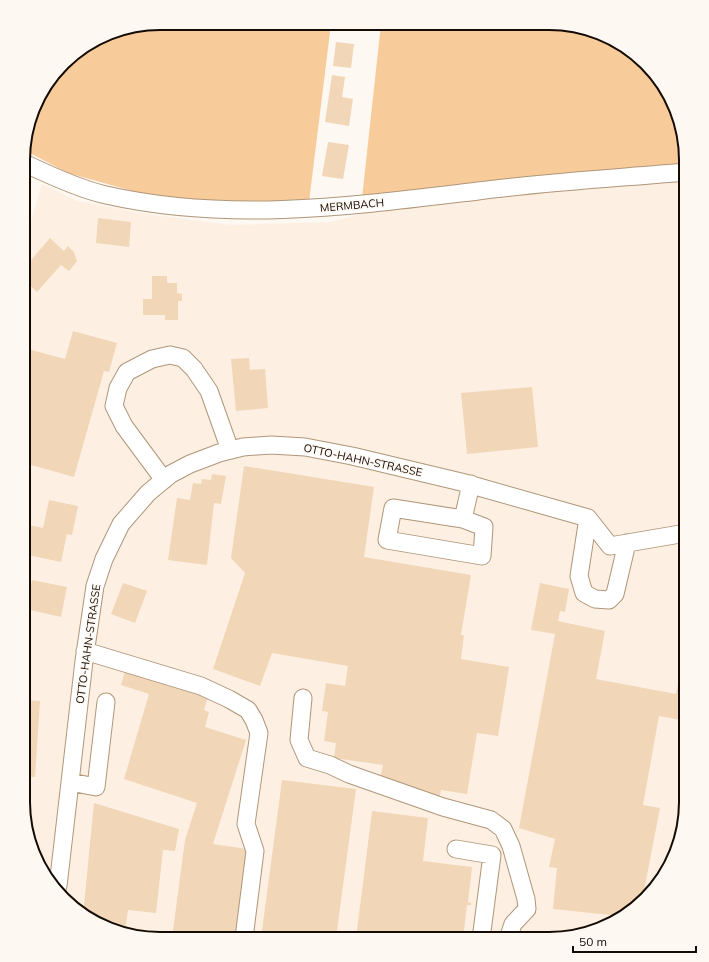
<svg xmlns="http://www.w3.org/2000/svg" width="709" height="962" viewBox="0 0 709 962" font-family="Mulish,sans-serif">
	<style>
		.built { fill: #fdf0e2 }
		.green { fill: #f8cc9a }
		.building { fill: #f1d6b8 }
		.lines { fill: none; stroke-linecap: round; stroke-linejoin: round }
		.minor-casing { stroke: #af9679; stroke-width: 19 }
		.minor { stroke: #fff; stroke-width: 17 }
		.labels { text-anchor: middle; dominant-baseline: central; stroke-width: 3; stroke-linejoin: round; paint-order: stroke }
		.street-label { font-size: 11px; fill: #140b03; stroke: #fef8f2 }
		.rim { fill: none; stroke: #140b03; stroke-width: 2 }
	</style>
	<rect width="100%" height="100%" fill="#fef8f2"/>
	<!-- built -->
	<path class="built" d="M686 174V811L663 878 610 925 549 939 142 938 84 916 37 863 23 802 24 240 32 219 42 184 78 201 147 214 233 225 330 222 403 203Z"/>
	<!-- green -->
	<path class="green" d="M160 23 331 24 309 202 224 204 143 194 68 173 24 150V142L41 92 70 57 116 30Z
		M381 24H567L632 51 672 99 686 160V169L362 198Z"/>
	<!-- building -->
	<path class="building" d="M336 42 354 44 351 68 333 66Z
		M332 75 345 77 342 97 353 99 349 126 325 122Z
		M328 142 349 145 343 179 322 176Z
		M98 218 131 222 129 247 96 243Z
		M50 238 64 251 68 246 74 252 77 261 69 271 61 265 37 292 24 280V268Z
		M152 276H167V283H177V293L182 294V301H178V320H165V315H143V299H152Z
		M73 331 117 343 109 372 104 371 74 477 24 463V348L65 359Z
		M249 358 250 370 265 369 268 408 236 411 231 359Z
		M532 387 538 447 467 454 461 393Z
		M244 466 374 487 364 557 471 575 461 635H464L461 659 509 667 498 736 477 733 467 794 441 790 439 800 380 779 383 765 334 758 336 743 324 741 328 712 322 711 326 683 345 686 348 666 272 653 260 686 213 669 245 573 231 558Z
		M212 474 226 476 221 504 214 503 207 565 168 560 177 498 190 500 193 483 201 484 202 479 211 480Z
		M24 482 28 483 24 498Z
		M49 500 78 506 72 535 67 534 61 562 23 554 24 524 43 528Z
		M32 580 67 587 61 617 26 609Z
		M123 583 147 591 135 623 111 614Z
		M540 583 569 589 565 612 560 611 558 621 605 631 596 679 676 694 686 647V721L659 716 643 805 660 808 643 896 620 916 553 909 557 868 549 867 555 839 519 828 555 634 531 630Z
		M125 671 208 697 204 710 209 712 205 727 246 740 213 844 247 849 235 938H172L185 840 197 803 124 779 149 694 121 685Z
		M23 700 40 701 35 777 23 776Z
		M282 780 356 789 336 938H261Z
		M94 803 179 829 175 851 163 850 156 913 128 910 125 931 83 915Z
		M372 811 428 818 423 861 472 867 468 902 471 903V905H467L463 939 356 938Z
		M26 814H31L29 829Z"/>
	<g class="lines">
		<defs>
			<path id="minor" d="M24 163C49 175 79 189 106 195 230 223 353 206 478 191 547 182 617 178 686 172
				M164 480 124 426 114 406 118 388 127 372 152 359 170 355 183 358 194 369 209 391 230 450
				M588 518 579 576 584 593 595 599 609 600 615 594 627 543
				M588 518 610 546 686 533
				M463 519 393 508 387 540 482 556 484 527 463 519 471 484
				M85 651 201 686 229 699 248 710 254 720 259 733 246 824 255 851 244 938
				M303 698 299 740 307 758 330 765 349 774 443 807 491 820 503 829 511 846 526 899 527 909 513 924 508 939
				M70 782 96 787 106 702
				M456 849 492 855 481 939
				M58 886 84 661 95 586 104 559 121 524 148 493 171 474 190 464 219 453 243 447 271 445 305 447 352 456 461 482 588 518"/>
		</defs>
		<!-- minor casing -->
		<use href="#minor" class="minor-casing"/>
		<!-- minor -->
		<use href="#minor" class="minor"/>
	</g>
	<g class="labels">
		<!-- street labels -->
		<g class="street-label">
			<text transform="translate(352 205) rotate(-5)">MERMBACH</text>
			<text transform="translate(363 460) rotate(12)">OTTO-HAHN-STRASSE</text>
			<text transform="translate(88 644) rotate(-82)">OTTO-HAHN-STRASSE</text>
		</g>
	</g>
	<!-- crop -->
	<path d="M0 0H709V962H0ZM160 30H549A130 130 0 0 1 679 160V802A130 130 0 0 1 549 932H160A130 130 0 0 1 30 802V160A130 130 0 0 1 160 30Z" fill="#fef8f2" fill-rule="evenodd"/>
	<path class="rim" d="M160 30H549A130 130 0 0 1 679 160V802A130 130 0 0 1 549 932H160A130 130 0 0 1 30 802V160A130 130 0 0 1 160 30Z"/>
	<!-- scale -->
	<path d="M573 946v6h123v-6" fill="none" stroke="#140b03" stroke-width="2"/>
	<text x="579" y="946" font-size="12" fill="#140b03" stroke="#fef8f2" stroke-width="3" paint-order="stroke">50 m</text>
</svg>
